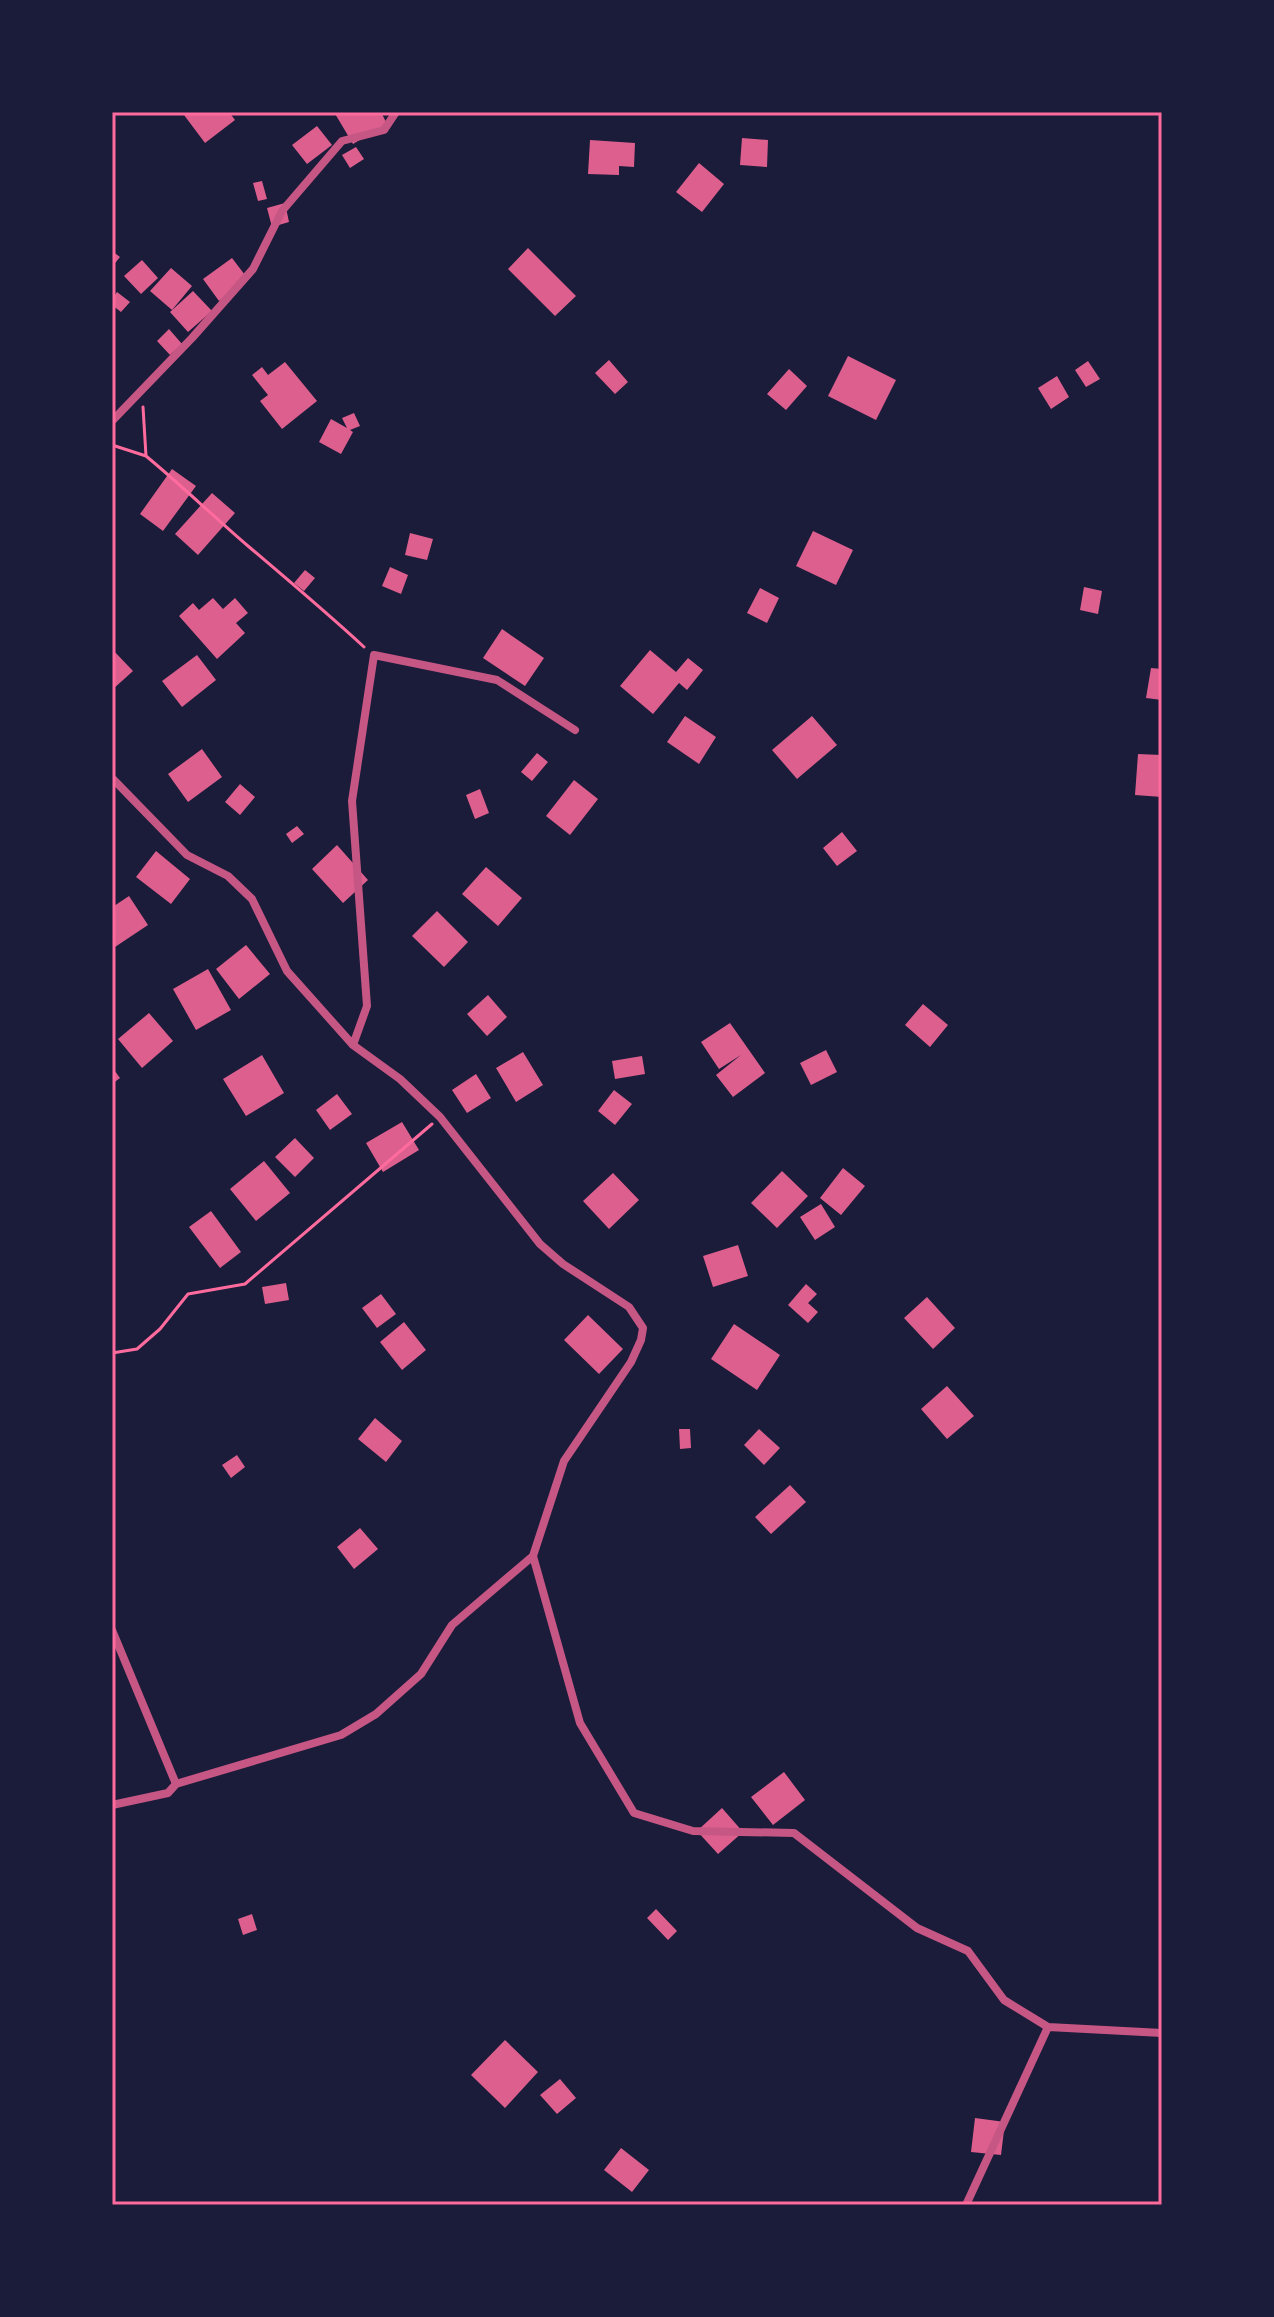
<svg xmlns="http://www.w3.org/2000/svg" width="1274" height="2317" viewBox="0 0 1274 2317" font-family="'PT Sans',sans-serif">
	<style>
		.building { fill: #dd5f8e }
		.lines { fill: none; stroke-linecap: round; stroke-linejoin: round }
		.path { stroke: #ff6b9d; stroke-width: 3 }
		.minor { stroke: #c65784; stroke-width: 8 }
		.neatline { fill: none; stroke: #ff6b9d; stroke-width: 3 }
	</style>
	<rect width="100%" height="100%" fill="#1b1b3a"/>
	<!-- building -->
	<path class="building" d="M188 112H229L235 120 205 143 184 115Z
		M334 112H381L387 124 353 144Z
		M317 126 332 145 307 164 292 145Z
		M742 138 768 140 767 167 740 165Z
		M590 140 635 143 634 167 619 166V175L588 174Z
		M356 147 364 159 350 168 342 155Z
		M699 163 724 184 702 212 676 192Z
		M262 181 267 199 258 201 253 183Z
		M285 203 289 222 272 227 267 208Z
		M528 248 576 296 555 316 508 269Z
		M112 251 120 257 112 267Z
		M232 258 248 279 219 301 203 279Z
		M142 260 158 278 141 294 124 276Z
		M171 268 192 286 172 310 150 291Z
		M193 291 212 311 188 332 170 312Z
		M117 292 130 302 121 312 112 305V299Z
		M169 329 182 344 170 355 157 341Z
		M848 356 896 380 876 420 828 396Z
		M609 360 628 382 615 394 595 373Z
		M1088 361 1100 379 1086 387 1075 370Z
		M285 362 317 401 282 429 260 401 268 395 252 375 262 367 268 375Z
		M789 369 807 386 786 410 767 394Z
		M1057 376 1069 397 1051 409 1038 388Z
		M354 413 360 426 350 430 353 432 341 454 319 442 331 419 347 428 342 418Z
		M172 469 196 486 163 531 140 514Z
		M212 493 235 513 198 555 175 534Z
		M813 531 853 550 836 585 796 566Z
		M410 533 433 539 427 560 405 555Z
		M390 567 408 575 401 594 382 586Z
		M305 570 315 578 304 591 294 583Z
		M1084 587 1102 591 1098 614 1080 610Z
		M760 588 779 598 767 623 747 613Z
		M213 598 223 609 235 598 248 613 236 623 245 633 217 659 179 616 193 603 199 610Z
		M502 629 544 658 525 686 483 658Z
		M112 649 133 671 112 690Z
		M650 650 676 672 688 658 703 670 687 690 679 683 653 714 620 686Z
		M197 655 216 680 182 707 162 681Z
		M1151 668 1162 669V700L1146 698Z
		M685 716 716 737 699 764 667 742Z
		M812 716 837 745 797 779 772 750Z
		M202 749 222 777 188 802 168 774Z
		M537 753 548 762 532 781 521 772Z
		M1138 754 1162 755V797L1135 795Z
		M574 780 598 799 570 835 546 816Z
		M240 784 255 797 240 815 225 802Z
		M480 789 489 813 475 819 466 795Z
		M297 826 304 834 292 843 286 834Z
		M842 832 857 851 837 866 823 848Z
		M337 845 368 880 343 903 312 869Z
		M156 851 190 879 171 904 136 877Z
		M486 867 522 898 498 926 462 894Z
		M129 896 148 925 112 949V903L114 906Z
		M437 911 468 942 444 967 412 936Z
		M246 945 270 974 239 999 216 969Z
		M208 969 231 1010 196 1030 173 989Z
		M488 995 507 1017 487 1036 467 1014Z
		M923 1004 948 1025 930 1047 905 1025Z
		M149 1013 173 1041 142 1068 118 1039Z
		M730 1023 765 1073 733 1097 716 1075 741 1055 719 1069 701 1042Z
		M826 1050 837 1072 811 1085 800 1063Z
		M523 1052 543 1085 516 1102 496 1068Z
		M262 1055 284 1093 246 1116 223 1079Z
		M642 1056 645 1074 615 1079 612 1061Z
		M112 1067 120 1078 112 1084Z
		M476 1074 491 1098 467 1113 452 1090Z
		M614 1090 632 1104 615 1125 598 1111Z
		M337 1094 352 1114 330 1130 316 1110Z
		M402 1122 419 1150 383 1172 366 1143Z
		M295 1138 314 1158 295 1177 275 1157Z
		M264 1161 290 1193 256 1221 230 1189Z
		M843 1168 865 1186 841 1215 820 1198Z
		M782 1171 808 1196 777 1228 751 1203Z
		M613 1173 639 1200 609 1229 583 1201Z
		M821 1204 835 1227 815 1240 800 1217Z
		M211 1211 241 1252 220 1268 189 1227Z
		M738 1245 748 1276 713 1287 703 1256Z
		M286 1283 289 1300 265 1304 262 1287Z
		M806 1284 817 1294 808 1303 818 1312 808 1323 788 1305Z
		M381 1294 396 1314 377 1328 362 1308Z
		M927 1297 955 1328 933 1349 904 1318Z
		M588 1315 623 1349 599 1374 564 1340Z
		M404 1322 426 1350 402 1370 380 1342Z
		M734 1324 780 1355 757 1390 711 1359Z
		M947 1386 974 1416 947 1439 921 1409Z
		M375 1418 402 1441 386 1462 358 1439Z
		M679 1429H690L691 1448 680 1449Z
		M759 1429 780 1448 764 1465 744 1445Z
		M237 1455 245 1467 231 1478 222 1465Z
		M790 1485 806 1502 771 1534 755 1517Z
		M360 1528 378 1549 354 1569 337 1547Z
		M784 1772 805 1800 773 1825 751 1797Z
		M722 1808 743 1832 718 1854 697 1831Z
		M656 1909 677 1931 668 1940 647 1918Z
		M252 1914 257 1930 243 1935 238 1919Z
		M505 2040 538 2072 505 2108 471 2075Z
		M560 2079 576 2098 557 2114 540 2095Z
		M975 2118 1005 2122 1001 2155 971 2152Z
		M621 2148 649 2170 632 2192 604 2170Z"/>
	<g class="lines">
		<!-- path -->
		<path class="path" d="M143 407 146 456C181 485 213 516 248 546 287 579 326 612 364 647
			M112 445 146 456
			M112 1353 137 1349 160 1329 188 1294 245 1284 432 1124"/>
		<!-- minor -->
		<path class="minor" d="M112 421 192 338 253 269 282 211 342 141 384 130 396 112
			M112 778 187 855 228 876 252 899 287 971 353 1045 400 1079 440 1117 540 1244 563 1264 629 1307 643 1328 641 1340 631 1362 564 1461 533 1556 452 1625 421 1674 376 1714 341 1735 176 1784 168 1793 112 1805
			M353 1045 367 1006 352 801 374 655 497 680 575 730
			M533 1556 580 1723 634 1813 693 1831 794 1833 917 1928 968 1951 1004 2000 1048 2027 1162 2033
			M112 1630 176 1784
			M966 2205 1048 2027"/>
	</g>
	<!-- border -->
	<rect width="1274" height="2317" fill="none" stroke="#1b1b3a" stroke-width="228"/>
	<rect x="114" y="114" width="1046" height="2089" class="neatline"/>
</svg>
